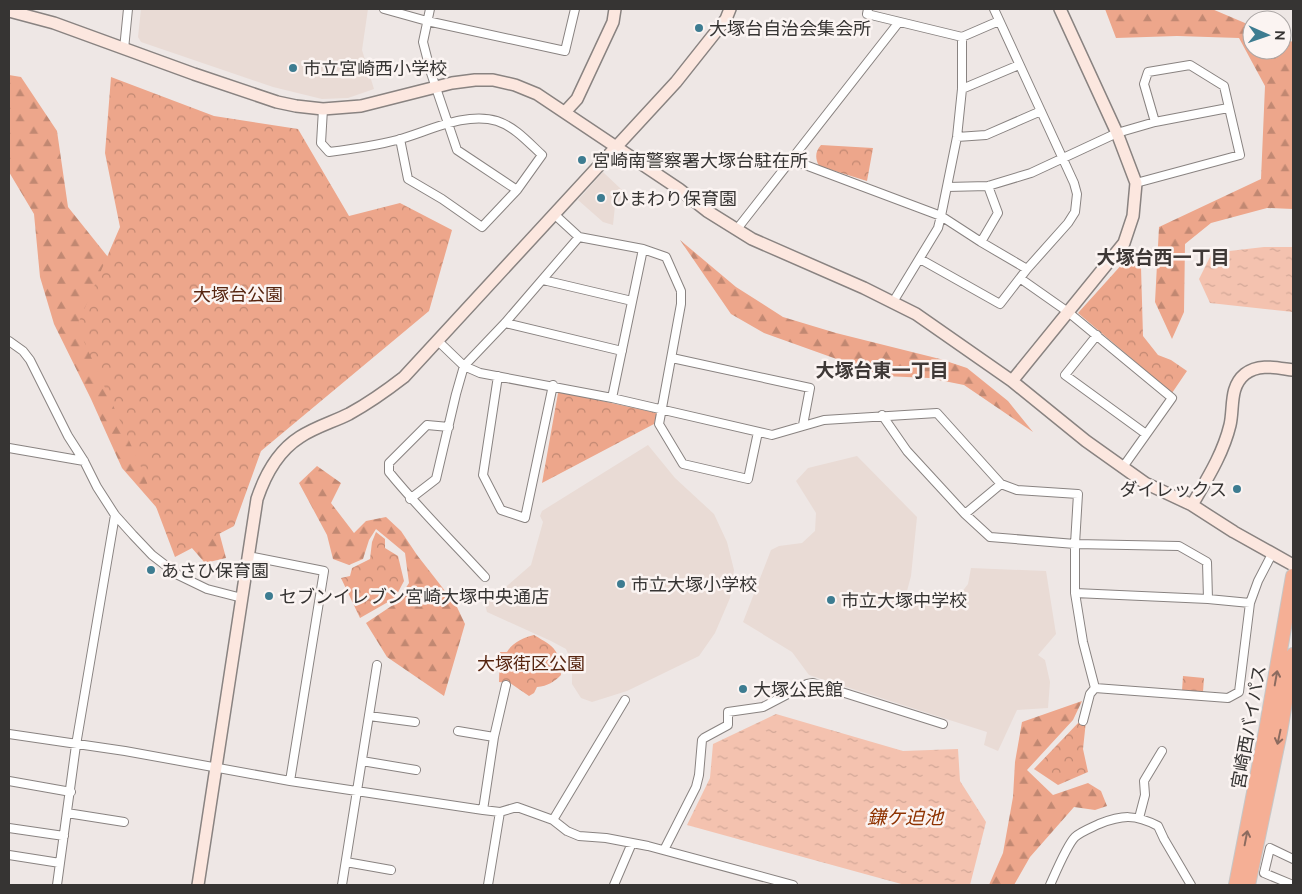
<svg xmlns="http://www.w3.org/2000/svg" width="1302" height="894" viewBox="0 0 1302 894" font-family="Ubuntu,'Noto Sans JP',sans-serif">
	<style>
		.built { fill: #e9dbd5 }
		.forest { fill: url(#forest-firs) }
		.park { fill: url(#park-crowns) }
		.water { fill: url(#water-ripples) }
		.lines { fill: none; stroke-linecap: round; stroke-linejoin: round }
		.street-casing { stroke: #898381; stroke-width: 10 }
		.secondary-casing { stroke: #898381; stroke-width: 14 }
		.highway-casing { stroke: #c7c6c6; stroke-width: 16 }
		.street { stroke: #fff; stroke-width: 8 }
		.secondary { stroke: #fce7df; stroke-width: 11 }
		.highway { stroke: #f5af95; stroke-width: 14 }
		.oneway { stroke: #8c6b5f }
		.poi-dot { fill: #3d7c91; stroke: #fbf4f2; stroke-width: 2 }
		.labels { text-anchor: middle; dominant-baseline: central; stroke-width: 5; stroke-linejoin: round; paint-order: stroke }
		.poi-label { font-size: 18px; fill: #363433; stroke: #fbf4f2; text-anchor: start }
		.park-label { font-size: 18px; fill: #56240f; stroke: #fbf4f2 }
		.street-label { font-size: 18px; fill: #363433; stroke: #fbf4f2 }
		.neighbourhood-label { font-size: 19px; font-weight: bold; fill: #3f3937; stroke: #fbf4f2 }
		.water-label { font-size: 19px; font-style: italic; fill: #8e3200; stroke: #fbf4f2 }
	</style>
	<defs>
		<pattern id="forest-firs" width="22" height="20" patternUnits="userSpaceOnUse" patternTransform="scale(1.25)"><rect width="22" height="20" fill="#eda68b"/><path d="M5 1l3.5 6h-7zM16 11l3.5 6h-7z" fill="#c18872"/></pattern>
		<pattern id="park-crowns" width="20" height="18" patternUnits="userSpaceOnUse" patternTransform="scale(1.25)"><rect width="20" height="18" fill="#eda68b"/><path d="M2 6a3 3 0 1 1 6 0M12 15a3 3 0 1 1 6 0" fill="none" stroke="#c18872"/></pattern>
		<pattern id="water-ripples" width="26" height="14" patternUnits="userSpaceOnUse" patternTransform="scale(1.25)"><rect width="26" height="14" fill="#f4c2af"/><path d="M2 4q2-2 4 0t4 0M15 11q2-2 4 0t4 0" fill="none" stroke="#d2a797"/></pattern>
	</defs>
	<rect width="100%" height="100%" fill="#eee7e5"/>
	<!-- built -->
	<path class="built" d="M141 9H368L362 50 374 89 348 98 322 99 273 87 141 42 138 37Z
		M603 172 622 190 623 196 615 206 613 225 603 222 578 200Z
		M648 445 675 478 714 514 727 542 734 570 730 598 715 633 699 656 627 691 592 702 581 698 572 684V663L566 649 551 641 487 612 485 605 531 565 543 522 540 516 542 511Z
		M857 456 917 517 911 576 907 591 913 604 938 607 958 597 968 584 971 568 1046 571 1056 634 1038 655 1045 660 1050 682 1048 708 1017 710 998 751 984 745 987 732 809 675 792 652 743 622 771 550 779 546 802 543 815 531 816 513 796 481 808 468Z"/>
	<!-- forest -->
	<path class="forest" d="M1105 9H1212L1252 26V50H1282V38L1293 42V209L1267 208 1211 223 1185 244 1184 312 1172 339 1155 302 1159 227 1261 179 1265 86 1239 38 1177 36 1116 38Z
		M9 75 21 77 57 131 68 207 136 292 202 468 226 558 205 563 122 468 91 399 54 324 40 277 34 214 9 172Z
		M680 240 736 287 783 317 836 333 940 359 967 368 1008 401 1033 432 964 385 929 378 884 376 764 333 731 314Z
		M317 466 341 483 331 503 354 533 366 521 386 517 401 531 417 555 456 605 465 624 444 696 387 657 366 623 396 603 409 583 405 553 376 529 369 540 363 559 349 565 333 559 327 535 299 483Z
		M1082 701 1073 720 1027 770 1053 795 1088 783 1101 791 1107 806 1095 810 1074 807 1030 857 1014 885H989L1003 853 1013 797 1015 762 1022 722Z"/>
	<!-- park -->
	<path class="park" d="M111 77 214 116 298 129 349 216 400 203 452 230 429 311 261 451 234 526 175 557 141 467 77 326 120 227 105 153Z
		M821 145 873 148 867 181 819 166C815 158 815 152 821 145Z
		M1144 248 1141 267 1143 336 1158 355 1171 360 1187 371 1172 393 1078 313 1133 252Z
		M558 393H566L657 413 654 424 542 483Z
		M376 532 385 539V548L398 556 404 581 395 598 360 618 341 578 350 576 352 568 370 559 372 542Z
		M534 635C556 648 559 649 561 675 554 682 548 686 537 687L534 693 529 696 510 683 499 682 500 652H507C513 642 523 638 534 635Z
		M1183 676 1204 678 1203 692 1182 691Z
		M1080 721H1086L1083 749 1088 772 1058 785 1034 769Z"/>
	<!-- water -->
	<path class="water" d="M1264 247H1293V312L1210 303 1199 279 1212 253Z
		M776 714 903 751 958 749 960 781 986 822 970 885H905L687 825 710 778 713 744Z"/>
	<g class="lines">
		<defs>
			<path id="street" d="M384 9 427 21 565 51 575 9
				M430 9 423 42 431 73 457 150 517 190
				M868 9 867 14 962 37 999 21
				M124 49 128 9
				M962 89 1019 65
				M323 109 321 143 329 152C352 149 374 146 397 140 427 132 466 111 497 121 515 127 528 142 542 155L517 190 482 227 442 199 408 179 400 139
				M957 137 986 135 1041 111
				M792 160 941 216 981 242 1027 269
				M1136 183 1240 155 1224 86 1190 65 1148 72 1144 84 1155 122
				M947 187 988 186 1031 173 1117 133 1155 122 1228 108
				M554 214 579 237 643 249 666 257 681 291V304L659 424 683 464 748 479 758 432
				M737 229 899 22
				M981 242 998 213 988 186
				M920 259 1000 304 1027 269 1068 223 1075 212 1077 194 1074 183 994 9
				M1021 279 1068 312 1172 398 1123 467
				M543 280 632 301
				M893 302 938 228 941 216 957 137 962 89V37
				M505 323 622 351
				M1097 335 1065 375 1146 434
				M9 341 23 351 30 360 68 436 84 461 97 487 115 515 133 535 152 555 178 575 207 589 242 598
				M438 341 464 366 480 373 612 398 772 435 824 420 937 413 1001 484 1017 490 1078 494 1075 544V593L1083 642 1095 688 1228 698 1239 692 1250 603 1258 581 1272 554
				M672 358 810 388 803 425
				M498 376 483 475 501 510 525 518 553 385
				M612 398 643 249
				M882 415 907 451 965 514 990 537 1075 544 1179 546 1207 562 1208 599
				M449 427 427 425 389 463V472C419 509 453 542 485 577
				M9 448 84 461
				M410 499 436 479 456 394 464 366 505 323 579 237
				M965 514 1001 484
				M248 556 324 571 290 781
				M1075 593 1208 599 1250 603
				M369 716 415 722
				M1083 721 1090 694 1095 688
				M458 731 494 737
				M9 734 125 751 290 781 483 810 500 812 517 807 553 820 567 831 579 836 606 838 648 846 793 885
				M362 761 416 770
				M9 781 71 792
				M483 810 494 737 506 685
				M67 813 124 822
				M1139 818 1145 795 1144 781 1162 751
				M553 820 625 700
				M9 828 64 836
				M664 850 696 787 699 775 702 740 704 738 728 725V712L763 707 807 684 813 683 943 724
				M9 855 60 863
				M1293 859 1270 848 1264 873 1293 885
				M346 862 391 870
				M57 885 76 745 115 515
				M342 885 377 665
				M488 885 500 812
				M614 885 632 843
				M1050 885C1055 874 1067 845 1075 837 1082 831 1091 828 1099 824 1122 815 1135 814 1158 826L1164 839 1191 885"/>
			<path id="secondary" d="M9 11 54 23 194 74 277 102 296 106 323 109 361 106 452 83 475 80H493L515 85 537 94 679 189 707 211 752 239 864 288 916 314 1012 381 1086 441 1145 483 1192 505 1234 532 1293 565
				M565 112 577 99 613 22 615 9
				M1012 381 1124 243 1133 216 1136 183 1117 133 1060 9
				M1192 505C1207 479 1223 454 1230 425 1234 408 1229 387 1245 374 1259 363 1277 368 1293 370
				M198 885 257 499C265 475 278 451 300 437 315 427 333 422 349 414 369 403 386 391 404 377L676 82 726 19 730 9"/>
			<path id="highway" d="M1236 885 1266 731 1293 576
				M1248 885 1280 732 1293 655"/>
		</defs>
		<!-- street casing -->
		<use href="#street" class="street-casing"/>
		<!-- secondary casing -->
		<use href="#secondary" class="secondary-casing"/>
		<!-- highway casing -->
		<use href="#highway" class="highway-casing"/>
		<!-- street -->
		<use href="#street" class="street"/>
		<!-- secondary -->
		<use href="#secondary" class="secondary"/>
		<!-- highway -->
		<use href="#highway" class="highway"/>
	</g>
	<!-- one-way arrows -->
	<defs><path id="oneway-shaft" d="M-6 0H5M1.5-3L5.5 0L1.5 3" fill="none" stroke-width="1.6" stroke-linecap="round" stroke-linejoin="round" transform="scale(1.25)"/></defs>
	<g class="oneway">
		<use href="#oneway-shaft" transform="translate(1276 678) rotate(-80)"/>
		<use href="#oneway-shaft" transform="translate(1279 737) rotate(102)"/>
		<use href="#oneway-shaft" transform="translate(1246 838) rotate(-79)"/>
	</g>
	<!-- markers -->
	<g class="poi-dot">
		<circle cx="699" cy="28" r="5"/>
		<circle cx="293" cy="68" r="5"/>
		<circle cx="582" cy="160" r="5"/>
		<circle cx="601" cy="198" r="5"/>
		<circle cx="1237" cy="489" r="5"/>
		<circle cx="151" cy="570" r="5"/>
		<circle cx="621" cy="584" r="5"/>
		<circle cx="269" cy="596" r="5"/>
		<circle cx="831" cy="600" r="5"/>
		<circle cx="743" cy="689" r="5"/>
	</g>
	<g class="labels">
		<!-- poi labels -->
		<g class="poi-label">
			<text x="709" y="28">大塚台自治会集会所</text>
			<text x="303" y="68">市立宮崎西小学校</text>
			<text x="592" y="160">宮崎南警察署大塚台駐在所</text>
			<text x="611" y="198">ひまわり保育園</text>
			<text x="1227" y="489" text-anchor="end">ダイレックス</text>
			<text x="161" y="570">あさひ保育園</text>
			<text x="631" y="584">市立大塚小学校</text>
			<text x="279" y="596">セブンイレブン宮崎大塚中央通店</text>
			<text x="841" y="600">市立大塚中学校</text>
			<text x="753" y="689">大塚公民館</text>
		</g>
		<!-- park labels -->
		<g class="park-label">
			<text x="238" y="294">大塚台公園</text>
			<text x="531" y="663">大塚街区公園</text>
		</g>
		<!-- street labels -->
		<g class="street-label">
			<text transform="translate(1248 727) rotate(-80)">宮崎西バイパス</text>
		</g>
		<!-- neighbourhood labels -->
		<g class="neighbourhood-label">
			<text x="1163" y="257">大塚台西一丁目</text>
			<text x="882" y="370">大塚台東一丁目</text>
		</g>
		<!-- water labels -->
		<g class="water-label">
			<text x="905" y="817">鎌ケ迫池</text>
		</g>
	</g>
	<!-- border -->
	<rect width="1302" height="894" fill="none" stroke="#363433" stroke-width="20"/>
	<!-- north arrow -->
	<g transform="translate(1267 35) rotate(92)"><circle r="24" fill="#fbf4f2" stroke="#aca7a6"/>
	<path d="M0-4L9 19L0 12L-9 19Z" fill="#3d7c91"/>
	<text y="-8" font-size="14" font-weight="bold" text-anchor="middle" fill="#363433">N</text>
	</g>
</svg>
